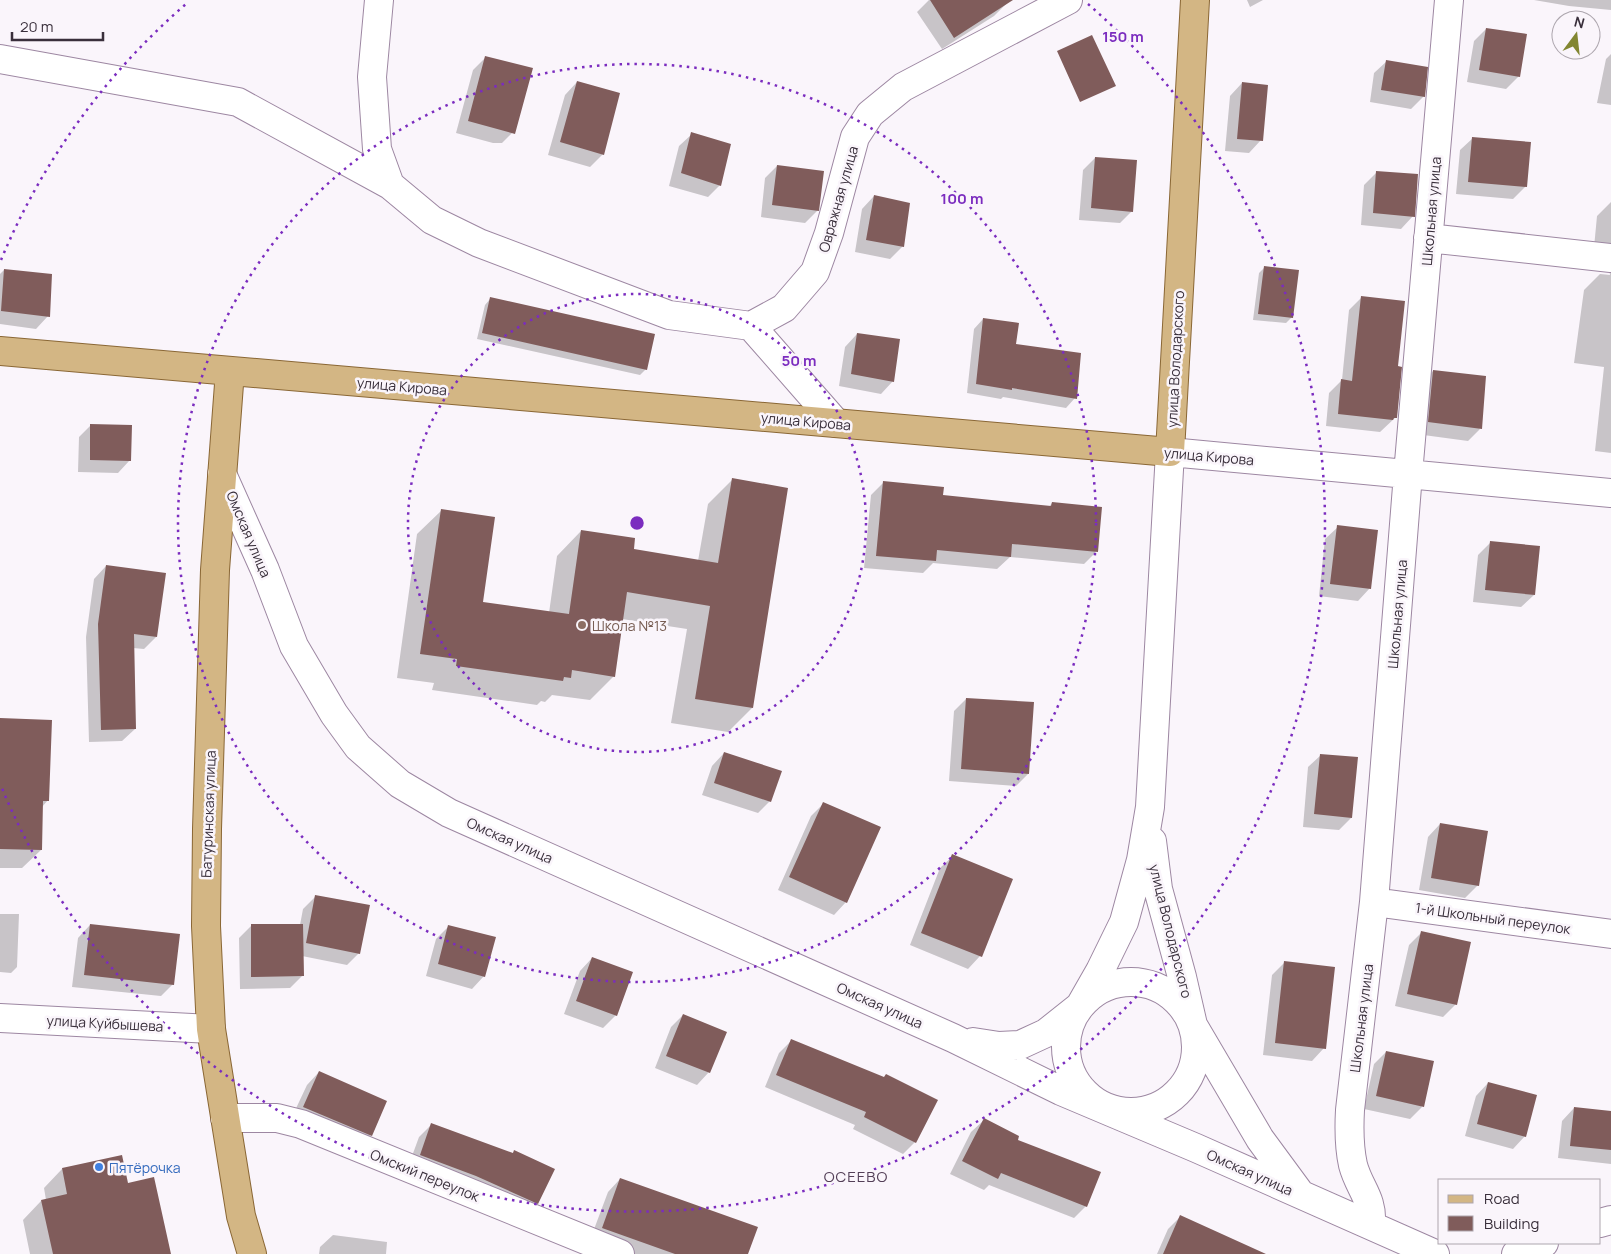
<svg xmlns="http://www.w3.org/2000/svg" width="1611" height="1254" viewBox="0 0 1611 1254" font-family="Manrope,sans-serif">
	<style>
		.shadow { fill: #0003 }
		.building { fill: #805c5b }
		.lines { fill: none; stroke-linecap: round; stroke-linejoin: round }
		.minor-casing { stroke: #9d87a2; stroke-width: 30 }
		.major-casing { stroke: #8a6735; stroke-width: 30 }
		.minor { stroke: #fff; stroke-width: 28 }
		.major { stroke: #d3b684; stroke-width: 28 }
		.ring { fill: none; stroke: #7b2cbf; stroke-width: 2.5; stroke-dasharray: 2.5 5 }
		.education-dot { fill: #8d6e63; stroke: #faf5fb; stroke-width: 2 }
		.shop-dot { fill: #3f7fe0; stroke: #faf5fb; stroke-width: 2 }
		.labels { text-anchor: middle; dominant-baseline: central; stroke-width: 5; stroke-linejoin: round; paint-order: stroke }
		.street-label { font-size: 14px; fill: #392f3b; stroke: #faf5fb }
		.education-label { font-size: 14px; fill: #785e54; stroke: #faf5fb; text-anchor: start }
		.shop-label { font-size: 14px; fill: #366cbe; stroke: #faf5fb; text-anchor: start }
		.neighbourhood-label { font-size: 15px; letter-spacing: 1px; fill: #533f57; stroke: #faf5fb }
		.centre { fill: #7b2cbf; stroke: #faf5fb; stroke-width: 2.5 }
		.ring-label { font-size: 15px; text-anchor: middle; font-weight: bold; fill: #7b2cbf; stroke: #faf5fb; stroke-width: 5; stroke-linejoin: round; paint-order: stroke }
	</style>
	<rect width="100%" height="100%" fill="#faf5fb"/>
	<!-- shadow -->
	<path class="shadow" d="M929 0H1004L1006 4 994 16 942 49 917 12Z
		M1247 0H1263L1250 7Z
		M1534 0H1611V10L1569 6Z
		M1486 29 1519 76 1506 89 1467 82 1474 41Z
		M1611 54V105L1597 103 1606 59Z
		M486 57 515 130 502 143H493L456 133 473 70Z
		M1387 61 1424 96 1411 109 1370 102 1374 73Z
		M577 82 603 154 590 167 548 155 565 95Z
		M1242 83 1261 140 1249 153 1225 151 1230 96Z
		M692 134 720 185 708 197 669 186 679 146Z
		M1473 138 1526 186 1513 199 1456 194 1460 150Z
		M1095 158 1132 211 1120 223 1079 220 1083 170Z
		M777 166 818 210 805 223 761 217 765 178Z
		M1377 172 1413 216 1401 229 1361 225 1364 185Z
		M874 196 903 246 890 259 855 252 862 209Z
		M1611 202V453L1595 451 1604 367 1574 363 1584 290 1600 274 1610 275 1609 269 1593 258 1597 216Z
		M1265 267 1292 317 1286 323 1253 320 1259 273Z
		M4 270 48 316 36 329 0 324V274Z
		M1361 298 1397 367 1396 417 1380 432 1326 426 1329 393 1342 380 1349 310Z
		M490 299 646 369 640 375 477 339 485 305Z
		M983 319 1015 345 1075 398 1066 408 1003 397 1001 399 967 393 974 329Z
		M857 334 893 381 881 394 839 386 845 347Z
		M1433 371 1480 429 1468 441 1416 434 1421 384Z
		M91 425 130 460 118 473 78 472 79 437Z
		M732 480 787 489 752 708 728 732 671 723 687 629 622 619 614 676 590 700 552 695 545 702 541 701 537 705 432 690 434 683 397 678 417 534 442 510 481 603 549 613 557 556 581 531 632 550 698 561 708 504Z
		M884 482 942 496 1049 507 1052 503 1096 552 1084 564 1010 557 997 569 933 563 923 573 864 568 871 495Z
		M1338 527 1370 588 1358 601 1319 596 1325 539Z
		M1491 542 1534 595 1521 607 1473 602 1478 555Z
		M106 566 156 637 144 649 133 648 135 729 122 741 89 742 86 637 94 579Z
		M966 699 1028 774 1016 786 949 781 954 711Z
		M0 719 48 800 42 807 41 850 22 868H0Z
		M724 753 770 801 758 813 702 795 712 766Z
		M1321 755 1351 818 1339 830 1303 827 1308 767Z
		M824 803 846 902 834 915 778 890 811 816Z
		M1440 824 1478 885 1465 898 1419 890 1428 837Z
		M953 856 980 956 968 969 910 945 940 868Z
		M316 896 359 953 347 965 302 956V976L290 988 240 989 239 938 252 925H300L303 909Z
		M0 914H19L17 967 11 973 0 972Z
		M90 925 173 984 161 996 72 987 78 938Z
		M449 926 484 976 472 989 426 976 436 939Z
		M1422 932 1456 1004 1443 1017 1395 1006 1409 945Z
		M592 958 616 1015 603 1028 564 1014 580 971Z
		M1285 962 1324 1048 1312 1061 1263 1055 1272 975Z
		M683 1015 709 1072 697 1085 655 1068 671 1027Z
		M792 1040 915 1142 903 1154 853 1129 855 1125 765 1087 779 1053Z
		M1386 1052 1422 1107 1410 1119 1364 1109 1374 1064Z
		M319 1072 371 1135 358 1148 291 1119 307 1085Z
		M1488 1083 1525 1136 1513 1149 1465 1136 1476 1096Z
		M1574 1108 1611 1112V1164L1558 1158 1562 1121Z
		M984 1120 1016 1140 1086 1206 1074 1218 989 1185 984 1190 950 1174 971 1132Z
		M431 1125 512 1154 515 1151 537 1203 525 1216 408 1167 419 1137Z
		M62 1169 127 1185 170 1254H30L23 1220 41 1201 46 1200 44 1188Z
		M620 1179 747 1254H629L590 1240 608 1192Z
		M1180 1217 1263 1254H1157L1168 1229Z
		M333 1235 387 1242 386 1254H319L320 1247Z"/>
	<!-- building -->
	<path class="building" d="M930 0H1013L954 38Z
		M1486 28 1527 34 1520 77 1479 70Z
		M1092 35 1116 86 1080 102 1057 51Z
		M485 56 533 68 515 134 468 121Z
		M1386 60 1428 67 1425 97 1381 90Z
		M577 81 620 93 604 155 560 142Z
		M1242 82 1268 85 1263 141 1237 139Z
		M691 132 731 144 721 186 681 173Z
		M1472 137 1531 142 1527 187 1468 182Z
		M1095 157 1137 160 1133 212 1091 208Z
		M777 165 824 171 819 211 772 205Z
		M1376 171 1418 174 1415 217 1373 213Z
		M874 195 910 203 904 247 866 240Z
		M1264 266 1299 270 1293 318 1258 314Z
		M4 269 52 274 50 317 1 311Z
		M1361 296 1405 301 1398 366 1402 367 1397 418H1394L1393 420 1338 414 1341 379 1352 381Z
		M490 297 655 334 647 370 482 333Z
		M983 318 1019 323 1016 344 1081 353 1077 399 1012 388V390L976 384Z
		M857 333 900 339 894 382 851 374Z
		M1433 370 1486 376 1482 429 1428 422Z
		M90 424 132 425 131 461 90 460Z
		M732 478 788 488 753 708 695 699 710 606 627 592 615 677 572 670 571 678 564 677 563 681 456 666 457 659 420 654 441 509 495 517 483 602 569 614 581 530 635 538 634 549 718 563Z
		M883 481 944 487 943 495 1051 506 1052 502 1102 507 1098 552 1012 544 1011 557 937 550 936 561 876 556Z
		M1337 525 1378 530 1371 589 1330 584Z
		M1490 541 1540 546 1535 595 1485 590Z
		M106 565 166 573 157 637 134 634 136 729 101 730 98 624Z
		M966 698 1034 702 1029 774 961 769Z
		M0 718 52 720 49 801H43L42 850 0 849Z
		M724 752 782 771 771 802 714 783Z
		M1320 754 1358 757 1352 818 1314 814Z
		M823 802 881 827 847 903 789 877Z
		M1440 823 1488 831 1479 886 1431 878Z
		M952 854 1013 879 982 957 921 933Z
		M315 895 370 905 360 954 306 943Z
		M90 924 180 934 174 985 84 975Z
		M251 924H303L304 976 251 977Z
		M448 925 496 937 485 977 438 964Z
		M1421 931 1471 942 1457 1005 1407 994Z
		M592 957 633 972 617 1016 576 1001Z
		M1284 961 1335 967 1326 1049 1275 1043Z
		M683 1014 727 1032 710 1073 666 1056Z
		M791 1039 884 1077 886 1074 938 1100 916 1143 864 1117 866 1112 776 1075Z
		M1386 1051 1434 1061 1424 1107 1376 1096Z
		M319 1071 387 1101 372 1136 303 1107Z
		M1488 1082 1537 1095 1526 1137 1477 1124Z
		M1574 1107 1611 1111V1150L1570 1146Z
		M984 1118 1019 1136 1018 1140 1101 1172 1087 1207 1001 1173 998 1179 962 1161Z
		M431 1123 513 1153 514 1150 555 1169 538 1204 476 1176 420 1155Z
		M122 1155 128 1183 154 1177 171 1254H53L41 1200 67 1194 62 1168Z
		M620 1178 758 1227 748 1254H675L602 1228Z
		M1180 1215 1266 1254H1163Z"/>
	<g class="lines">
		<defs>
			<path id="minor" d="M379 0 372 77 377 149 390 185 432 220 479 243 669 315 751 326
				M0 59 238 102 390 185
				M1428 238 1611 258
				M836 423 751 326 784 308 815 272 829 233 855 137 870 114 903 87 1068 0
				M222 474 265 570 294 646 334 714 358 747 400 784 449 813 953 1038 1061 1091 1196 1148 1435 1254
				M1152 841 1158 889 1182 977 1193 1025 1260 1139 1299 1192
				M1374 902 1611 934
				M1066 1047a65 65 0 1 1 130 0a65 65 0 1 1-130 0Z
				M0 1018 211 1029
				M973 1042 999 1046 1020 1045 1046 1033 1080 1006 1100 971 1124 922 1141 860 1150 807 1170 452 1611 493
				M225 1118H277L301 1124 620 1254
				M1600 1223 1611 1220
				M1371 1224C1373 1198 1359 1188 1353 1165 1349 1147 1349 1128 1350 1110L1374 902 1408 474 1449 0
				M1516 1254 1544 1243"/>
			<path id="major" d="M0 351 1170 452 1195 0
				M230 371 215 570 207 829 206 926 211 1029 241 1216 252 1254"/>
		</defs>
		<!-- minor casing -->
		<use href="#minor" class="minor-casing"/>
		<!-- major casing -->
		<use href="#major" class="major-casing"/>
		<!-- minor -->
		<use href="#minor" class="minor"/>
		<!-- major -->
		<use href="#major" class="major"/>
	</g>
	<!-- distance rings -->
	<g class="ring">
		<circle cx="637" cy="523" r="229"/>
		<circle cx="637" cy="523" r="459"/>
		<path d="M1 260A688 688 0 0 1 186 4M1088 4A688 688 0 1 1 1 786"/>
	</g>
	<!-- markers -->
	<circle class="education-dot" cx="582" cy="625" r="5"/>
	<circle class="shop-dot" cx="99" cy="1167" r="5"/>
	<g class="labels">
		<!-- street labels -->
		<g class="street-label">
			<text transform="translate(838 199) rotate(-74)">Овражная улица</text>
			<text transform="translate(1431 211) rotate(-85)">Школьная улица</text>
			<text transform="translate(1175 359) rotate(-87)">улица Володарского</text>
			<text transform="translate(402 386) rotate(5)">улица Кирова</text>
			<text transform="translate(806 421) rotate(5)">улица Кирова</text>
			<text transform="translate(1209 456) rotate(5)">улица Кирова</text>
			<text transform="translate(249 534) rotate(67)">Омская улица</text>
			<text transform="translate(1397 614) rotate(-85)">Школьная улица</text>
			<text transform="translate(208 814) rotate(-88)">Батуринская улица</text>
			<text transform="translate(510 840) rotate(24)">Омская улица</text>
			<text transform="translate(1493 918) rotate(8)">1-й Школьный переулок</text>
			<text transform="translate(1171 931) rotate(76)">улица Володарского</text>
			<text transform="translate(880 1005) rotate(24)">Омская улица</text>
			<text transform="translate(1361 1018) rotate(-83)">Школьная улица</text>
			<text transform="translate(105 1023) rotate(3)">улица Куйбышева</text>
			<text transform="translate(1250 1172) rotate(24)">Омская улица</text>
			<text transform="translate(425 1175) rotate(22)">Омский переулок</text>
		</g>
		<!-- education labels -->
		<g class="education-label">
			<text x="592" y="625">Школа №13</text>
		</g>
		<!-- shop labels -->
		<g class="shop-label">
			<text x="109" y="1167">Пятёрочка</text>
		</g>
		<!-- neighbourhood labels -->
		<g class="neighbourhood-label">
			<text x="856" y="1176">ОСЕЕВО</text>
		</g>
	</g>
	<circle cx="637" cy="523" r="8" class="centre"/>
	<g class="ring-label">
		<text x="1123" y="42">150 m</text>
		<text x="962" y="204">100 m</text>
		<text x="799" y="366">50 m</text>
	</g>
	<!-- legend -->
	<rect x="1438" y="1179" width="162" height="65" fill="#faf5fb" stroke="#ada6ae"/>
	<rect x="1448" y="1195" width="25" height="8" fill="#d3b684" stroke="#ada6ae"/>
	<text x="1484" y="1204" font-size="15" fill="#392f3b">Road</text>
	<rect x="1448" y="1216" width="25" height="15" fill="#805c5b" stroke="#ada6ae"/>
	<text x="1484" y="1229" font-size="15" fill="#392f3b">Building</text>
	<!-- north arrow -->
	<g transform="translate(1576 35) rotate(15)"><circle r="24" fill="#faf5fb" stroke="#ada6ae"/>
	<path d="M0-4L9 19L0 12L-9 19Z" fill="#828631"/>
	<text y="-8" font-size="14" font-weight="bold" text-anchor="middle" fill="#392f3b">N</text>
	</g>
	<!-- scale -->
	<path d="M12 32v8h91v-8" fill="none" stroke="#392f3b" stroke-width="2.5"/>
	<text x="20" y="32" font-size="15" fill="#392f3b" stroke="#faf5fb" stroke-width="4" paint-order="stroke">20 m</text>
</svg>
